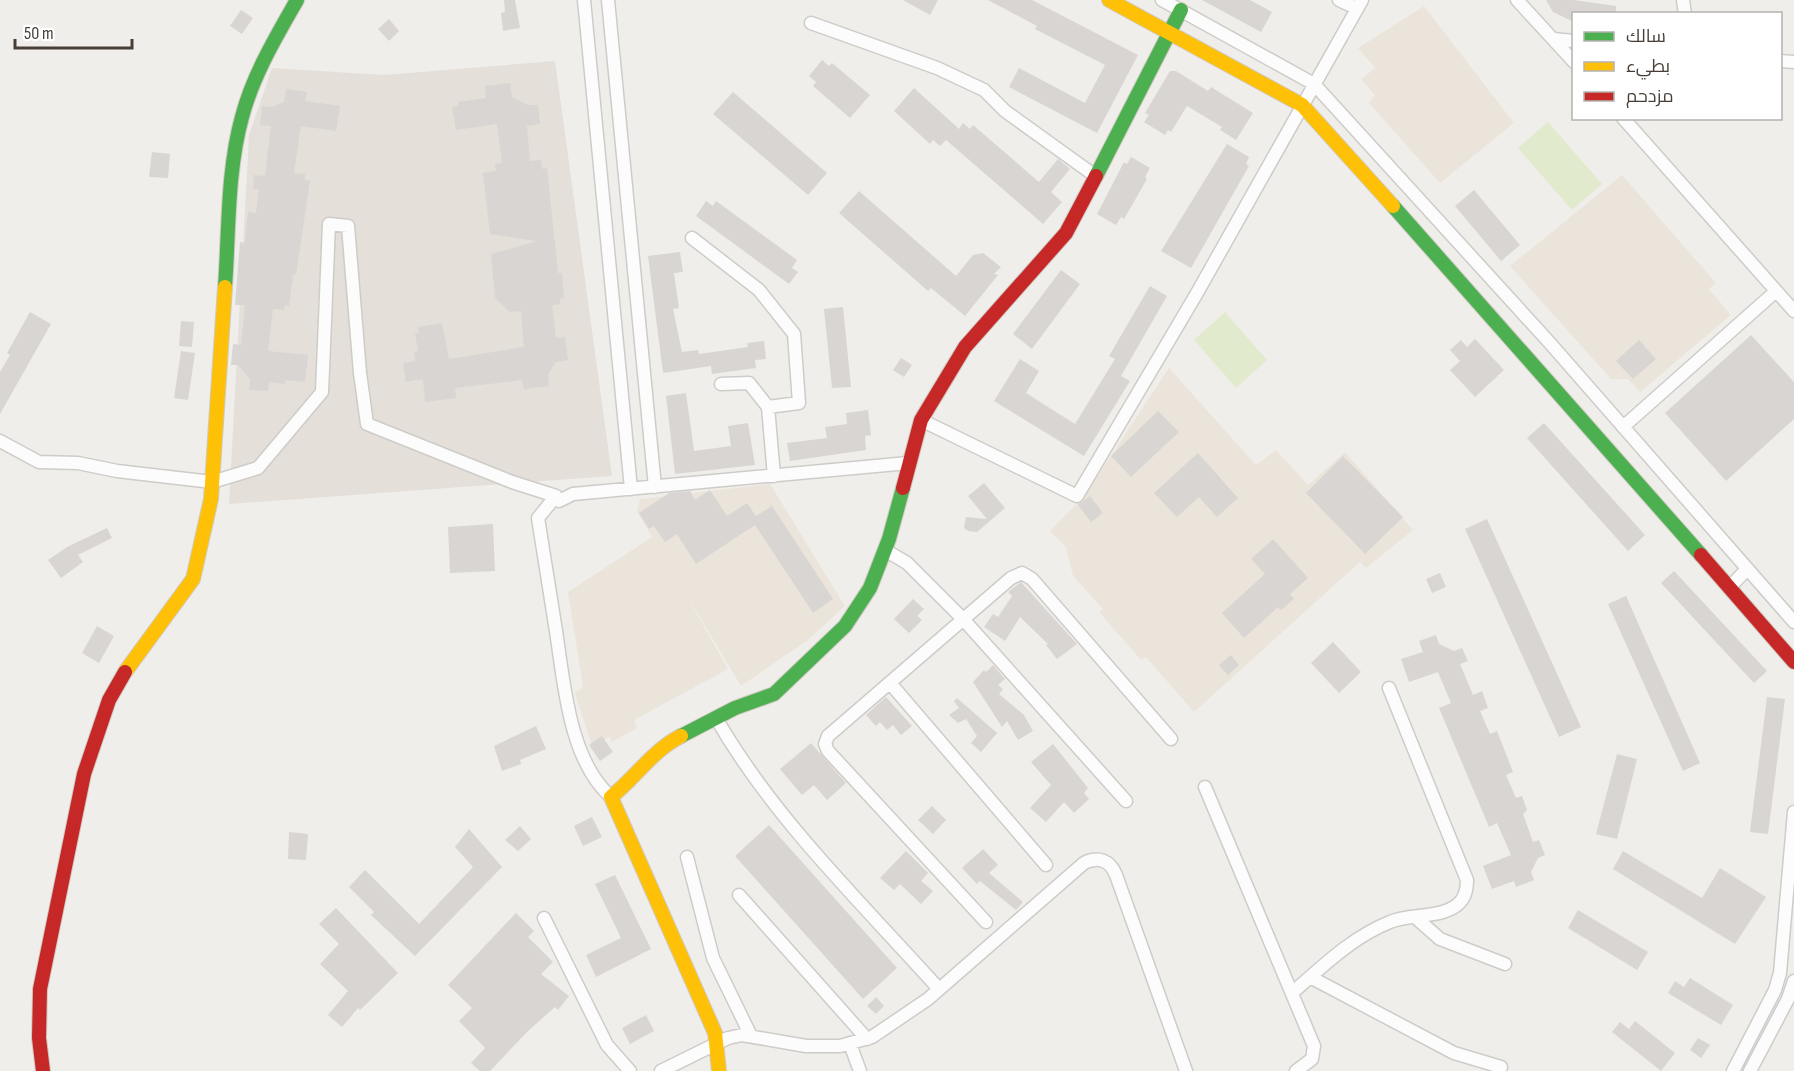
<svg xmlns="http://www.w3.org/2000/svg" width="1794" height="1071" viewBox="0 0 1794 1071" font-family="'Sofia Sans Condensed',Cairo,sans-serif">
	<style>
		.residential { fill: #e4dfd8 }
		.education { fill: #ebe4da }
		.green { fill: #e1eacc }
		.building { fill: #d8d5d2 }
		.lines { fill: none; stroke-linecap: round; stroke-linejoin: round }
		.street-casing { stroke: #ceccc8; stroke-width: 15 }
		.fast-casing { stroke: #cfcac2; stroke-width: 16 }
		.slow-casing { stroke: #cfcac2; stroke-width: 16 }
		.jam-casing { stroke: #cfcac2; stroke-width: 16 }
		.street { stroke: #fdfcfc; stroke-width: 12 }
		.fast { stroke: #4caf50; stroke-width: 14 }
		.slow { stroke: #ffc107; stroke-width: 14 }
		.jam { stroke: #c62828; stroke-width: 14 }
	</style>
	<rect width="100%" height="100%" fill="#f0eeeb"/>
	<!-- residential -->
	<path class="residential" d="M555 61 612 476 229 504 249 135 272 68 384 75Z"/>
	<!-- education -->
	<path class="education" d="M1424 6 1514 123 1440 183 1369 103 1375 95 1361 79 1375 68 1358 48Z
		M1622 175 1716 283 1709 289 1731 315 1640 392 1628 379H1611L1510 266Z
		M1169 368 1256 465 1276 450 1308 485 1345 452 1413 530 1366 568 1360 562 1194 712 1146 657 1141 660 1099 612 1103 609 1073 576 1066 547 1050 531 1085 495Z
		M770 484 845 606 808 640 741 686 684 591 728 669 634 720 637 728 612 742 610 737 592 746 575 693 583 687 568 592 652 537 637 511 640 499Z"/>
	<!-- green -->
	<path class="green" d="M1548 122 1602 184 1572 210 1518 148Z
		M1225 312 1267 360 1236 388 1194 340Z"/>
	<!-- building -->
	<path class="building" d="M504 0H515L520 28 503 31 501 13 505 12Z
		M903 0H938L930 15Z
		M988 0H1032L1138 55 1097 133 1009 87 1019 68 1085 103 1105 65 1035 29 1037 26Z
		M1202 0H1250L1272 12 1261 32Z
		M1546 0H1574L1616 6V14H1574V22L1553 12Z
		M241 10 253 18 242 34 230 26Z
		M389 19 399 31 389 41 378 29Z
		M822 60 829 66 832 63 870 95 850 118 813 86 816 82 809 76Z
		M1170 71H1176L1208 91 1211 87 1253 113 1236 140 1220 130 1222 127 1187 106 1171 132 1168 130 1165 135 1144 122 1149 115 1145 113Z
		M510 83 512 97 528 105H538L540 124 527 126 530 161 541 160 542 169 547 168 558 273H562L564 298 560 299V304L552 305 556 338 565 337 568 360 556 362 548 374 549 386 524 389 522 380 455 388 456 398 425 402 423 379 406 382 403 363 415 361 414 352 418 351 415 334 419 333 418 327 442 323 449 359 524 347 521 311 510 312 495 298 491 254 537 241 490 234 483 173 496 171 495 164 502 163 497 124 456 130 452 107 458 106V102L486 98 485 86Z
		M914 88 959 129 963 123 970 129 973 125 1039 182 1058 159 1070 169 1051 192 1062 202 1043 224 946 140 940 146 933 140 930 144 894 111Z
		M286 89 307 92 305 101 340 106 336 131 301 126 294 173 305 174V180H310L296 275H293L289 306 285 305 284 310 273 309 268 351 308 355 305 382 285 380V384L269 382 268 391 249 390 250 379 238 365H231L233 344 241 345 245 305H235L240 242 245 243 248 212 256 213 259 189H253L254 175 265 176 271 126 260 125 262 106 272 107 284 102Z
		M733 92 827 173 808 195 713 114Z
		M1227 144 1249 157 1246 164 1249 166 1191 268 1161 251Z
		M152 152 170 154 168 178 149 177Z
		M1131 157 1150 168 1145 177 1147 179 1124 219 1121 217 1116 225 1097 214 1124 162 1127 164Z
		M1474 190 1520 245 1501 261 1455 206Z
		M859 191 956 276 973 255 983 253 1001 267 994 274 998 275 965 316 931 288 928 291 839 213Z
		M706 201 713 206 716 201 797 260 792 268 798 272 789 284 696 216Z
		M680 252 683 272 674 273 679 308 673 309 682 352 698 350 699 354 748 347 747 343 764 341 766 359 755 360 756 368 712 374 711 366 663 373 648 256Z
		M1061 270 1080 284 1032 349 1013 334Z
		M1150 286 1167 296 1121 376 1130 381 1084 456 994 401 1020 359 1039 371 1026 393 1075 424 1115 359 1109 356Z
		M843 307 851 387 832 388 824 309Z
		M30 312 51 324 0 414V372L10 355 7 353Z
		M181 321 194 322 192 347 179 346Z
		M1751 335 1794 382V419L1726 481 1665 413Z
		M1475 339 1504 370 1475 397 1450 370 1460 361 1450 350 1461 340 1467 347Z
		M1639 340 1656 359 1633 379 1616 361Z
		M181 351 195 353 188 400 174 398Z
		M901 358 912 365 904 377 893 370Z
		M686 393 694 451 731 446 728 426 748 423 755 465 675 474 666 396Z
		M868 410 871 435 865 436 866 450 790 461 787 443 827 438 825 427 847 424 846 413Z
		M1158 411 1179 432 1131 477 1111 456Z
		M1544 423 1645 535 1628 551 1527 438Z
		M1198 453 1238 498 1217 517 1199 497 1177 517 1154 493Z
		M1343 456 1403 517 1365 554 1306 493Z
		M984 483 1005 508 977 532 968 531 964 528 966 517 987 519 968 496Z
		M710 490 727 516 747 503 756 516 772 506 833 599 813 613 755 525 696 564 677 534 665 542 654 526 649 529 639 513 669 493 690 491 695 500Z
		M1090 496 1103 513 1091 522 1078 505Z
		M1487 519 1581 727 1559 737 1465 529Z
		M493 524 495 571 450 573 448 527Z
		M107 528 112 538 78 555 83 562 61 578 48 560 67 547Z
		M1273 539 1308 578 1290 594 1294 599 1281 610 1278 607 1244 638 1222 613 1265 574 1251 559Z
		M1674 571 1767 671 1754 683 1661 583Z
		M1440 573 1446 587 1432 593 1426 579Z
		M1021 582 1077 644 1057 659 1046 645 1048 644 1020 617 1005 641 984 627 993 614 998 617 1012 596 1008 592Z
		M1626 596 1700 763 1683 771 1608 604Z
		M913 599 924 609 917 616 922 620 909 633 894 619Z
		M97 626 114 636 99 663 82 653Z
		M1436 635 1439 644 1454 651 1462 648 1468 661 1460 664 1473 695 1482 691 1488 708 1480 711 1490 734 1497 731 1513 772 1506 775 1516 798 1522 796 1527 810 1523 814 1533 842 1539 840 1545 855 1538 858 1531 872 1534 880 1516 887 1514 881 1492 889 1483 866 1511 855 1497 823 1489 827 1439 708 1451 703 1438 672 1409 682 1401 659 1423 652 1419 641Z
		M1333 642 1361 672 1339 693 1311 663Z
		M1231 655 1239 665 1228 675 1219 665Z
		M993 665 1005 679 998 685 1003 689 999 694 1024 715 1033 731 1018 740 1007 721 1002 727 973 682 984 670 986 672Z
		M886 697 912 726 901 735 893 725 887 730 880 722 876 726 866 715Z
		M1767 697 1785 699 1768 834 1750 832Z
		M957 698 997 733 981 752 971 743 977 736 966 719 958 723 949 715 959 708 954 701Z
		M536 726 546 749 520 760 521 764 502 771 494 746Z
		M602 736 613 752 600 761 589 745Z
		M811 743 846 783 827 800 814 785 802 795 780 769Z
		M1053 744 1088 788 1084 793 1089 799 1074 813 1064 802 1046 822 1030 808 1051 785 1031 762Z
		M1617 754 1637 759 1617 839 1596 834Z
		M932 806 946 820 933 834 918 820Z
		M592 817 602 837 583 846 574 826Z
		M769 825 897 968 863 999 735 856Z
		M520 826 531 839 518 851 505 840Z
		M469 829 502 867 415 956 371 915 374 912 349 887 365 870 419 924 473 867 455 847Z
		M289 832 308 834 306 860 288 859Z
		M983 849 998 865 989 873 1023 902 1016 910 980 881 977 884 962 868Z
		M906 851 928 873 921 881 933 891 921 904 900 884 894 890 880 878Z
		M1623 851 1702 898 1720 868 1766 897 1735 944 1613 869Z
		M615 875 651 949 596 977 586 955 621 938 595 884Z
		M336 908 398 973 360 1010 358 1008 342 1027 328 1015 348 991 320 964 339 944 319 924Z
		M1578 910 1648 952 1637 970 1568 928Z
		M516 913 534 931 528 937 553 962 541 974 569 996 558 1010 555 1007 528 1031 490 1071H480L471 1063 485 1048 459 1021 472 1008 448 985Z
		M1690 978 1733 1005 1721 1025 1668 993 1675 981 1684 987Z
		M876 997 884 1006 876 1014 867 1006Z
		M646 1015 654 1031 630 1044 622 1028Z
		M1635 1021 1675 1053 1661 1071 1612 1032 1620 1022 1629 1029Z
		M1698 1038 1710 1045 1701 1058 1690 1050Z"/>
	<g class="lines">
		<defs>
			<path id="street" d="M584 0 631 489
				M608 0 655 487
				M1162 0 1314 84 1549 342 1794 622
				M1339 0 1356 8
				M1517 0 1574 62
				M1683 0 1685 14
				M811 23 937 68 984 90 1005 111 1094 175
				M1553 39 1574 41
				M1780 61 1794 62
				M1623 118 1794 311
				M692 238 759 290 794 334 799 403 768 407 774 476
				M721 384 749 383 768 407
				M921 420 1077 496 1197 293 1362 0
				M1623 427 1775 292
				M0 441 39 462 78 463 117 471 212 482 258 468 322 392 329 224 348 226 360 373 367 424 512 482 556 496
				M885 550 907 563 963 619 1126 801
				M1729 588 1747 569
				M890 683 1046 865
				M716 718C774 819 861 902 939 989
				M1205 787 1314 1046 1312 1059 1296 1071
				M611 797C569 760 564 683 556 631 550 593 544 555 538 518L556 496 559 501 573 494 908 463
				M687 857 713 958 750 1034
				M739 895 867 1039
				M1415 917 1440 939 1505 964
				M544 918 607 1045 630 1071
				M986 922 828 751 825 744 828 736 1011 578 1022 573 1032 579 1171 739
				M1310 977 1454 1053 1501 1067
				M1292 993C1322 967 1352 937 1390 922 1410 913 1439 919 1457 905 1465 899 1467 890 1467 880L1389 688
				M850 1044 860 1071
				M661 1071 728 1038 742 1035 806 1046H840L872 1037 928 999 1084 863C1098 856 1110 860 1116 875L1186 1071
				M1733 1071 1775 990 1780 973 1794 812
				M1750 1071 1788 999 1794 981"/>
			<path id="fast" d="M1096 176 1181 10
				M1393 206 1701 555
				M225 287C229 232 227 171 242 117 253 75 276 37 297 0
				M681 736 735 708 774 694 845 626 870 588 889 539 903 488"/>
			<path id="slow" d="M1109 0 1302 105 1393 206
				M125 672 193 579 211 499 225 287
				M681 736C653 750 635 778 611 797L715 1033 719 1071"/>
			<path id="jam" d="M903 488 921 420 965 347 1066 233 1096 176
				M1701 555 1794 662
				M43 1071 39 1038 40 989 84 774 109 700 125 672"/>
		</defs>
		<!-- street casing -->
		<use href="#street" class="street-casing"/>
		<!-- fast casing -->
		<use href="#fast" class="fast-casing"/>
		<!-- slow casing -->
		<use href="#slow" class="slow-casing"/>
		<!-- jam casing -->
		<use href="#jam" class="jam-casing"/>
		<!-- street -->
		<use href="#street" class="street"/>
		<!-- fast -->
		<use href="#fast" class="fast"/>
		<!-- slow -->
		<use href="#slow" class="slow"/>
		<!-- jam -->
		<use href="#jam" class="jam"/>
	</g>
	<!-- legend -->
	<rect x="1572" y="12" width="210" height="108" fill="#ffffff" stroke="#b5b2af" stroke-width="1.5"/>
	<rect x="1584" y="32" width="30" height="9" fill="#4caf50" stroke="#b5b2af" stroke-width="1.5"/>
	<text x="1626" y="42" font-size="18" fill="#463e37">سالك</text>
	<rect x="1584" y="62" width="30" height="9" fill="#ffc107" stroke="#b5b2af" stroke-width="1.5"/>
	<text x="1626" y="72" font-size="18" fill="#463e37">بطيء</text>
	<rect x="1584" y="92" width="30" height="9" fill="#c62828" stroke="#b5b2af" stroke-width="1.5"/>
	<text x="1626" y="102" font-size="18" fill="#463e37">مزدحم</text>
	<!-- scale -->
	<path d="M15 39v9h117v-9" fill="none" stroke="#463e37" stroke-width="3"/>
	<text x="24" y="39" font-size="18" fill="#463e37" stroke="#ffffff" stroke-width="4.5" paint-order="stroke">50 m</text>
</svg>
